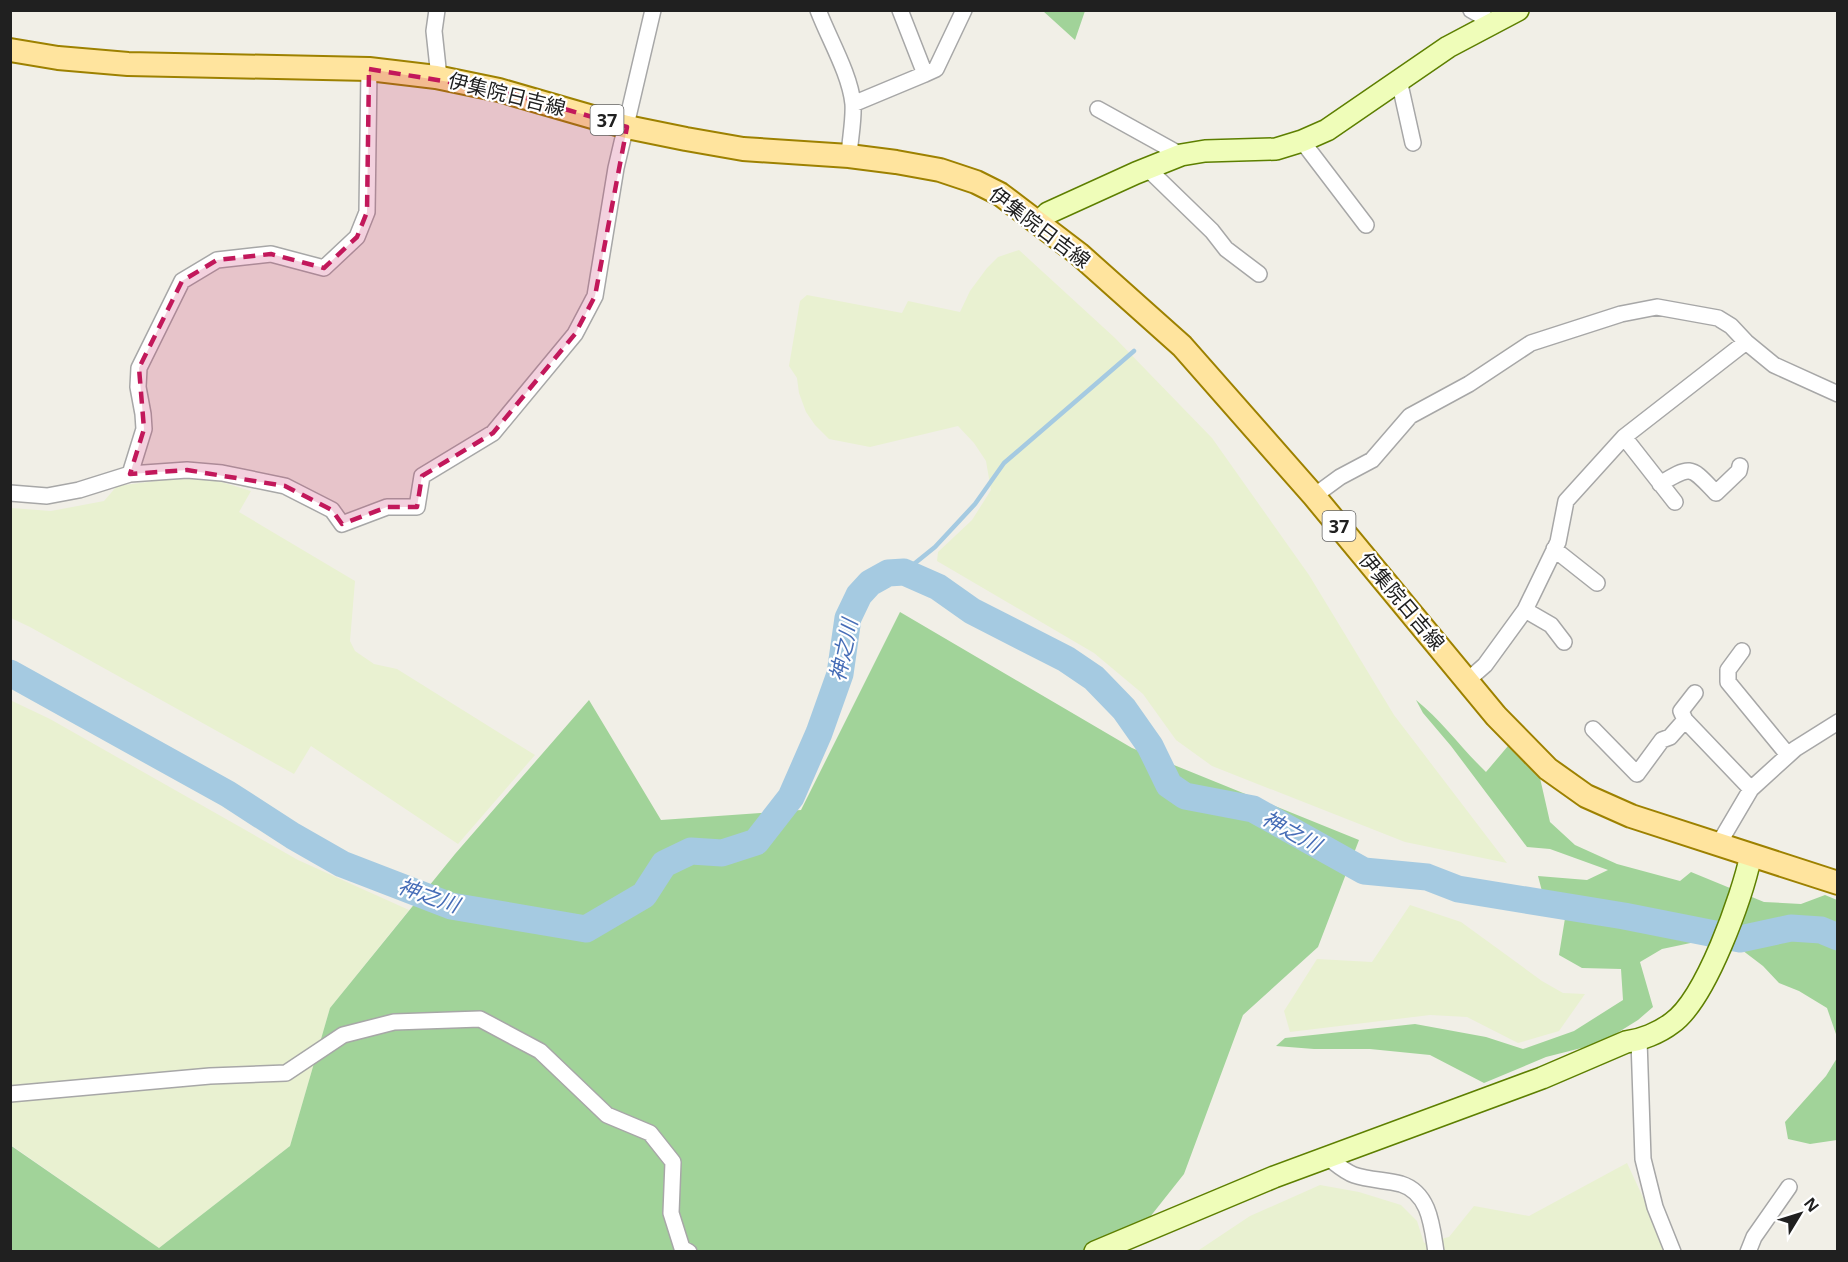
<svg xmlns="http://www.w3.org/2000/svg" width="1848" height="1262" viewBox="0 0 1848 1262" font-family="'Noto Sans','Noto Sans JP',sans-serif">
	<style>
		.farmland { fill: #e9f1d1 }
		.forest { fill: #a1d399 }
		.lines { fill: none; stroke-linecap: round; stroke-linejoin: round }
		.stream { stroke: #a5cae1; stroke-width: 4.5 }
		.river { stroke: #a5cae1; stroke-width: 27 }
		.street-casing { stroke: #a7a7a7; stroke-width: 18 }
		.secondary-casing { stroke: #5d7f00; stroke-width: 24 }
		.primary-casing { stroke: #9d8100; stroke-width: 26 }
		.street { stroke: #fff; stroke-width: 15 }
		.secondary { stroke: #effdb9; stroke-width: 21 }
		.primary { stroke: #ffe49e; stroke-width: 22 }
		.marked { fill: #c2185b; fill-opacity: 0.2; stroke: #c2185b; stroke-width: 4.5; stroke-dasharray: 12 8; stroke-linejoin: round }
		.labels { text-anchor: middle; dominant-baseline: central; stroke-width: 4.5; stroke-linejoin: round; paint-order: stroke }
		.shield { fill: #fff; stroke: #636363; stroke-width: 1.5 }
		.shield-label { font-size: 18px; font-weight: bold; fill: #202020 }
		.street-label { font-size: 20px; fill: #202020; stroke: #fff }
		.water-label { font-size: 21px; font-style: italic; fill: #466db7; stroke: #fff }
	</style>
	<rect width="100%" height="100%" fill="#f1efe7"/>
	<!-- farmland -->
	<path class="farmland" d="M1019 250 1115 338 1212 438 1309 575 1394 715 1507 863 1405 842 1212 766 1176 740 1143 694 1094 653 937 561 938 552 972 520 991 490 986 461 974 443 958 426 870 447 829 439 815 425 806 412 799 393 797 378 789 366 800 301 807 295 902 313 908 301 960 312 970 291 987 268 998 257Z
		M186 477 215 480 251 491 239 512 355 581 350 641 355 651 374 664 397 669 535 755 458 844 311 746 294 774 30 627 11 618V508L51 511 104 501 117 486Z
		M10 700 50 719 298 860 409 910 330 1008 290 1146 159 1248 11 1145Z
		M1410 905 1461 922 1542 981 1563 993 1585 994 1559 1031 1518 1043 1467 1017 1430 1015 1290 1032 1284 1011 1317 959 1372 962Z
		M1627 1163 1668 1251 1196 1252 1250 1216 1320 1185 1359 1192 1401 1205 1417 1221 1424 1243 1449 1237 1474 1206 1529 1216Z"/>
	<!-- forest -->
	<path class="forest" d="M1043 11H1085L1075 40Z
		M900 612 1132 748 1359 840 1318 947 1243 1015 1184 1174 1123 1251H11L10 1145 159 1248 290 1146 330 1008 455 854 589 700 661 820 801 810Z
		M1416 700C1442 721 1462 749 1486 772L1508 746 1540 778 1550 822 1575 845 1617 864 1680 881 1691 872 1764 902 1801 904 1825 895 1837 900V1037L1827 1008 1799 991 1779 983 1763 966 1738 947 1730 945 1700 941 1662 949 1640 962 1653 1007 1638 1020 1601 1043 1546 1057 1484 1083 1430 1055 1370 1049H1314L1276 1046 1285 1038 1415 1024 1486 1037 1523 1049 1574 1031 1623 1000 1621 969 1582 968 1559 955 1568 900 1543 895 1538 876 1587 880 1608 870 1550 849 1527 847 1451 746 1423 713Z
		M1837 1058V1140L1810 1144 1788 1139 1785 1122 1826 1076Z"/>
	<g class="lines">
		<!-- stream -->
		<path class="stream" d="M904 572 935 547 975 504 1004 463 1134 351"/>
		<!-- river -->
		<path class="river" d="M10 673 228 794 293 836 342 864 451 906 586 929 644 895 664 864 691 851 722 853 756 842 791 797 819 733 840 674 848 618 859 595 870 583 888 573 904 572 938 587 972 611 1066 659 1094 678 1124 709 1150 746 1169 785 1185 796 1253 809 1364 871 1427 877 1458 889 1624 916 1740 939 1791 928 1821 930 1838 937"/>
		<defs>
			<path id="street" d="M818 10C829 39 850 74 853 104 854 120 850 139 849 156
				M1471 10 1496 24
				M925 74 936 69 964 10
				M436 77 438 68 434 31 437 10
				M1399 80 1413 143
				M853 104 925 74 900 10
				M1098 109 1181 155
				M1302 141 1366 225
				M1147 168 1212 231 1226 249 1259 274
				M1624 437 1675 502
				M130 474 144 429 143 414 138 387 139 368 182 281 217 260 271 254 324 268 357 237 367 212 369 69
				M1660 484C1692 464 1691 467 1716 493L1739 471 1740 466
				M10 493 47 496 79 490 130 474 187 470 222 473 285 486 332 510 342 524 387 507H417L422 476 493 433 575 334 595 296 616 168 653 10
				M1314 496 1340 477 1372 460 1410 416 1469 384 1531 343 1621 314 1657 307 1718 318 1731 326 1746 342 1774 365 1838 394
				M1554 549 1597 583
				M1525 610 1551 625 1564 642
				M1742 651 1728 670V682L1788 755
				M1468 680 1485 665 1525 610 1558 542 1566 501 1624 437 1746 342
				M1685 720 1681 711 1695 693
				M1593 729 1637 774 1662 740 1670 737 1685 720 1751 789
				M1718 845 1751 789 1795 749 1838 722
				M1639 1040 1643 1159 1655 1207 1673 1252
				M10 1094 210 1076 286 1073 343 1035 394 1022 480 1019 540 1051 607 1115 650 1133 673 1162 671 1213 682 1248 689 1252
				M1327 1157C1335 1163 1345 1172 1354 1175 1369 1180 1386 1180 1401 1184 1430 1193 1432 1227 1436 1252
				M1748 1252 1754 1237 1789 1187"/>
			<path id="secondary" d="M1038 223 1048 213 1136 173 1181 155 1205 151 1276 149 1302 141 1327 130 1448 47 1518 10
				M1095 1252 1274 1177 1542 1078 1626 1042C1641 1040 1659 1033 1672 1023 1706 999 1742 897 1751 855"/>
			<path id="primary" d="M10 50 58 58 128 64 369 69 436 77 499 90 627 127 686 139 743 149 849 156 896 162 940 170 976 182 1000 194 1079 254 1182 346 1314 496 1496 716 1548 769 1586 796 1631 816 1838 883"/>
		</defs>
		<!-- street casing -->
		<use href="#street" class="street-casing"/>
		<!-- secondary casing -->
		<use href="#secondary" class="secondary-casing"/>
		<!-- primary casing -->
		<use href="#primary" class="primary-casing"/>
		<!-- street -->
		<use href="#street" class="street"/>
		<!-- secondary -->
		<use href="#secondary" class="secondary"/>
		<!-- primary -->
		<use href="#primary" class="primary"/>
	</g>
	<!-- marked area -->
	<path class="marked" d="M369 69 499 90 627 127 595 296 575 334 493 433 422 476 417 507H387L342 524 332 510 285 486 187 470 130 474 144 429 139 368 182 281 217 260 271 254 324 268 357 237 367 212Z"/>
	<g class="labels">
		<!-- shield labels -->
		<g class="shield">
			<rect x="590.5" y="105" width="33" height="30" rx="4.5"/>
			<rect x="1322.5" y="511" width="33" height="30" rx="4.5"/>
		</g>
		<g class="shield-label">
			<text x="607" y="120">37</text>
			<text x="1339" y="526">37</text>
		</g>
		<!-- street labels -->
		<g class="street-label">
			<text transform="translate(507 94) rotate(14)">伊集院日吉線</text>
			<text transform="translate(1040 227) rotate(37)">伊集院日吉線</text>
			<text transform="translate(1402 601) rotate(50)">伊集院日吉線</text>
		</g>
		<!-- water labels -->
		<g class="water-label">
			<text transform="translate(843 650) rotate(-78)">神之川</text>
			<text transform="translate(1292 831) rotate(29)">神之川</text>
			<text transform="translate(429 895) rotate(19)">神之川</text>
		</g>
	</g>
	<!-- border -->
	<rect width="1848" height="1262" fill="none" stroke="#202020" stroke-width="24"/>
	<!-- north arrow -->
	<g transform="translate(1800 1214) rotate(52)" stroke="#ffffff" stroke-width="4.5" paint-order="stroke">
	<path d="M0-4.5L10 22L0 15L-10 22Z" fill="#202020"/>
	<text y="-9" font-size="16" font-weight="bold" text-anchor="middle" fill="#202020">N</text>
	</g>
</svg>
